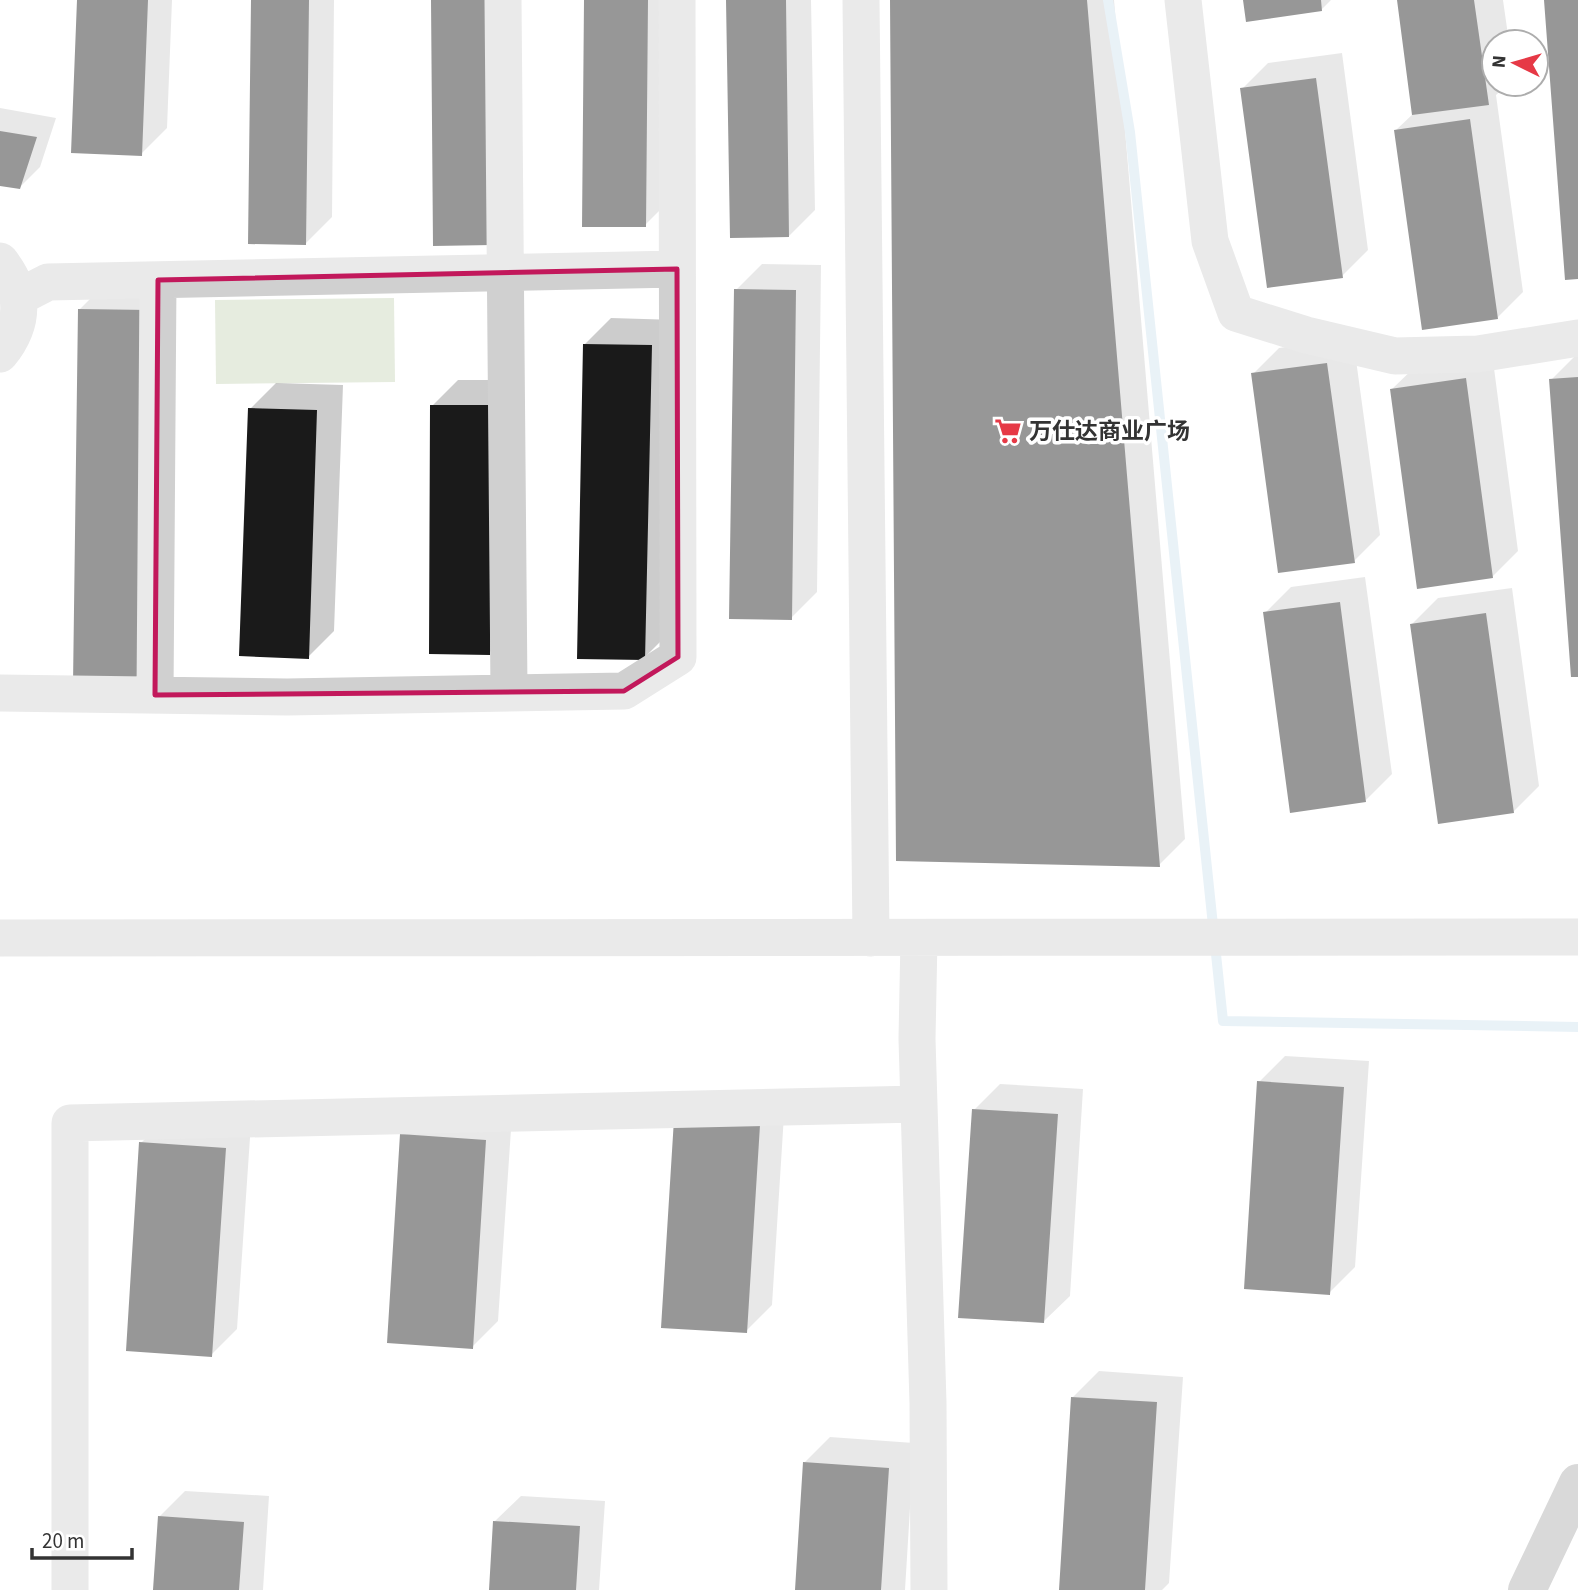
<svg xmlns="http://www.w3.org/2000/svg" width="1578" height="1590" viewBox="0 0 1578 1590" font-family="'Source Sans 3','Noto Sans SC',sans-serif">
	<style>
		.green { fill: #e6ecdf }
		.shadow { fill: #0003 }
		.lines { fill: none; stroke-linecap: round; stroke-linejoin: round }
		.stream { stroke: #cfe2ee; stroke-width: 10 }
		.building { fill: #1a1a1a }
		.minor { stroke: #d0d0d0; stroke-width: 37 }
		.major { stroke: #ababab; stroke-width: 38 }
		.marked { fill: none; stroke: #c2185b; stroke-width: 5; stroke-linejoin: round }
		.labels { text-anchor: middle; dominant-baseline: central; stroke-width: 7; stroke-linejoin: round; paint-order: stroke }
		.poi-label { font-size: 23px; font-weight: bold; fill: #333; stroke: #fff; text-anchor: start }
	</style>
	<rect width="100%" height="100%" fill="#fff"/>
	<!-- green -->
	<path class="green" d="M394 298 395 382 216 384 215 300Z"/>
	<!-- shadow -->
	<path class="shadow" d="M78 0H172L167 128 141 154Z
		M253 0H334L332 217 306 243Z
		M586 0H673L671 199 645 225Z
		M728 0H811L815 210 789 236Z
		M892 0H1114L1185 839 1159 865Z
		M1245 0H1331L1321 10Z
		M1398 0H1503L1509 42H1494V84H1508L1496 95 1523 292 1497 318 1396 130 1414 113Z
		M1342 53 1368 250 1342 276 1242 89 1268 63Z
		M0 108 56 118 40 167 20 187 0 184Z
		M762 264 821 265 817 592 791 618 736 290Z
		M106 283 174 284 169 657 80 309Z
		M611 318 677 320 670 632 644 658 585 344Z
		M1353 338 1380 535 1354 561 1253 374 1279 348Z
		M1492 353 1518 551 1492 577 1392 389 1418 364Z
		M1577 354H1578V675L1551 380Z
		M458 380H516L515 627 489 653 432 406Z
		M276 383 343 385 334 631 308 657 250 409Z
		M1365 577 1392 774 1366 800 1265 613 1291 587Z
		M1512 588 1539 786 1513 812 1412 624 1438 598Z
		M1285 1056 1369 1061 1355 1267 1329 1293 1259 1082Z
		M1000 1084 1083 1089 1070 1296 1044 1321 974 1110Z
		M785 1099 772 1305 746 1331 676 1120Z
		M428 1109 512 1115 498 1321 472 1347 402 1135Z
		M167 1117 251 1123 237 1329 211 1355 141 1143Z
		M1099 1371 1183 1377 1169 1583 1162 1590H1061L1073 1397Z
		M830 1437 914 1443 905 1590H796L804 1463Z
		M185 1491 269 1496 263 1590H154L159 1517Z
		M521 1496 605 1501 599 1590H491L495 1521Z"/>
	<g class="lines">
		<!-- stream -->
		<path class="stream" d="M1108 0 1130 132 1223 1021 1578 1027"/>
	</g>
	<!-- building -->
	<path class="building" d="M77 0H148L142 156 71 153Z
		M251 0H309L306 245 248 244Z
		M431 0H490L492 245 433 246Z
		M584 0H648L646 227H582Z
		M726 0H786L789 237 730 238Z
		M890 0H1087L1160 867 896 861Z
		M1243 0H1321L1322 11 1246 22Z
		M1397 0H1474L1489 105 1412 115Z
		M1544 0H1578V279L1565 280Z
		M1316 78 1343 278 1267 288 1240 88Z
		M1470 119 1498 319 1422 330 1394 130Z
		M0 131 37 137 20 189 0 186Z
		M734 289 796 290 792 620 729 619Z
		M78 309 149 310 144 685 73 684Z
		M583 344 652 345 645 660 577 659Z
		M1327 363 1355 563 1278 573 1251 373Z
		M1578 377V677H1571L1549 379Z
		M1466 378 1493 578 1417 589 1390 389Z
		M430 405H490V655L429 654Z
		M248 408 317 410 309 659 239 656Z
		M1340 602 1366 802 1290 813 1263 612Z
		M1486 613 1514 813 1438 824 1410 624Z
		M1257 1081 1344 1087 1330 1295 1244 1289Z
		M972 1109 1058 1114 1044 1323 958 1318Z
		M674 1119 760 1125 747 1333 661 1328Z
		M400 1134 486 1140 473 1349 387 1343Z
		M139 1142 226 1148 212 1357 126 1351Z
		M1071 1397 1157 1402 1145 1590H1059Z
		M803 1462 889 1468 881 1590H795Z
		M158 1516 244 1522 239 1590H153Z
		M493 1521 580 1526 576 1590H489Z"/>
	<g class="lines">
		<!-- minor -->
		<path class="minor" d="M503 0 509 692
			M861 0 871 938
			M1183 0 1210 241 1236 313 1306 335 1395 356 1478 354 1578 338
			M0 261C25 293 25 323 0 354
			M19 297 48 282 677 269
			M0 693 287 697 624 691 678 657 677 0
			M155 695 158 280
			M0 938 1578 937
			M919 938 917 1039 928 1403 929 1590
			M70 1590V1123L919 1104"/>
		<!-- major -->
		<path class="major" d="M1527 1590 1578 1483"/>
	</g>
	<!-- marked area -->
	<path d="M0 0H1578V1590H0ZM677 269 678 657 624 691 155 695 158 280Z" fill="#fff" fill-opacity=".55" fill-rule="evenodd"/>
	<path class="marked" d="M677 269 678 657 624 691 155 695 158 280Z"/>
	<!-- icons -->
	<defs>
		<symbol id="supermarket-bare" viewBox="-9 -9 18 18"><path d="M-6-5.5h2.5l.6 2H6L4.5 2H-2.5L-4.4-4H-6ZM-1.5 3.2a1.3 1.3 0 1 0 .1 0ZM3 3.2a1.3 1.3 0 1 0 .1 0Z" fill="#e63946" stroke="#fff" stroke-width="2.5" paint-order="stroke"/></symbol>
	</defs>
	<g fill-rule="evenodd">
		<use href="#supermarket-bare" x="989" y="412" width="38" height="38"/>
	</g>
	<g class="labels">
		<!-- poi labels -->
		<g class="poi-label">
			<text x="1029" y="431">万仕达商业广场</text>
		</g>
	</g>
	<!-- north arrow -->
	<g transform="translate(1515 63) rotate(275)"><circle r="33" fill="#ffffff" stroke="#adadad" stroke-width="2"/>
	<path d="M0-5L12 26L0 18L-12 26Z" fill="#e63946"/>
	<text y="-10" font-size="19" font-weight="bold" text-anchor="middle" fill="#333333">N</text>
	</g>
	<!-- scale -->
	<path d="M32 1548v10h100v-10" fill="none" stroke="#333333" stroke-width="3.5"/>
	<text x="42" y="1548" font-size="21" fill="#333333" stroke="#ffffff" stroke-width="5" paint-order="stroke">20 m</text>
</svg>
